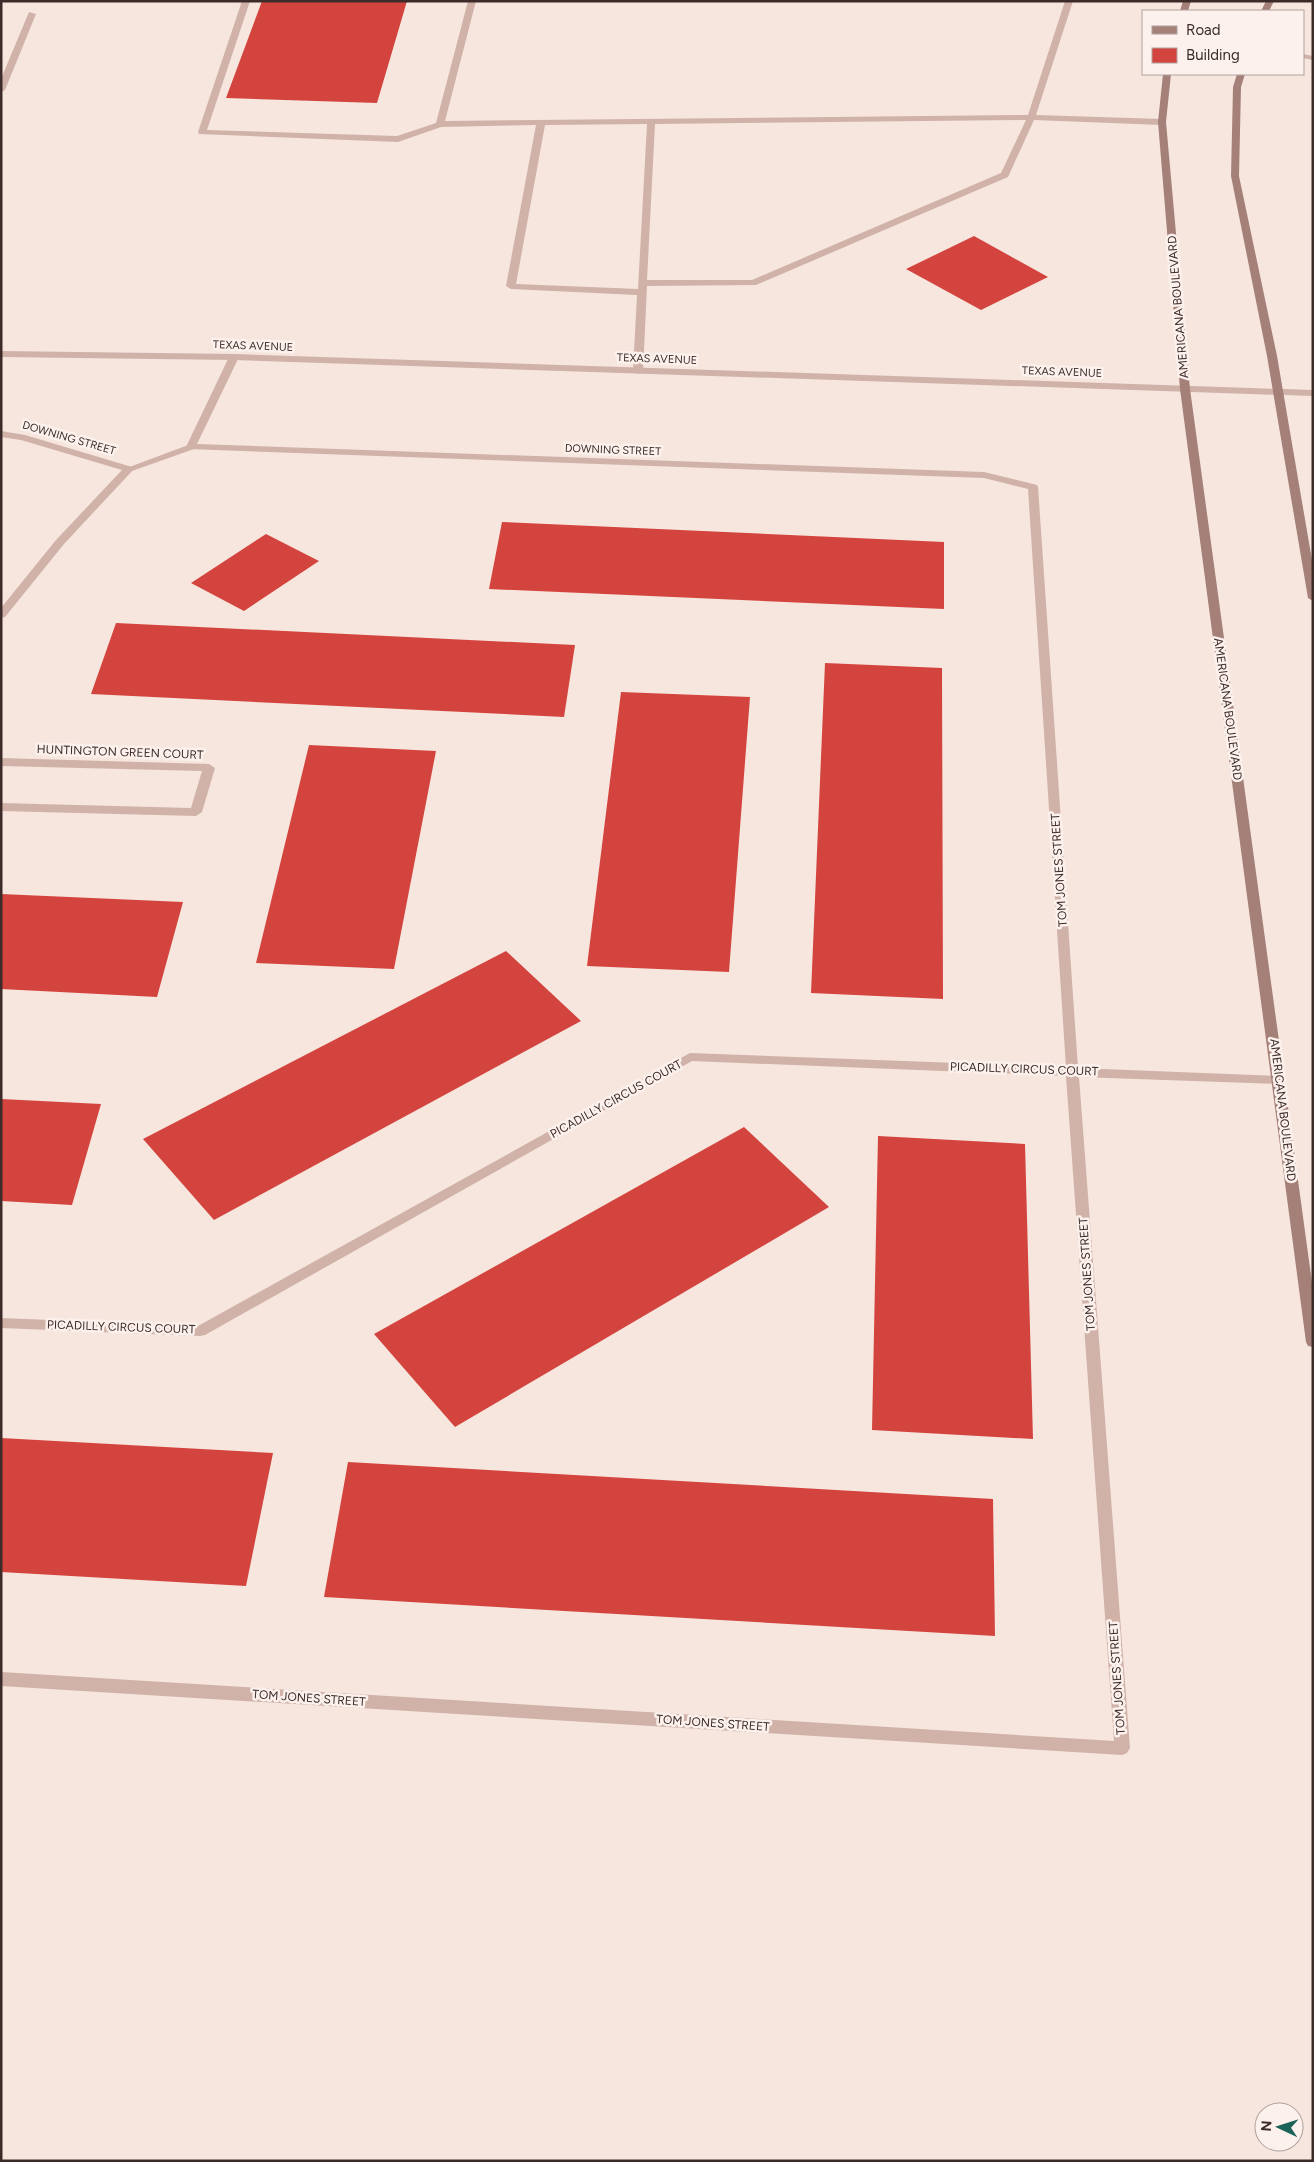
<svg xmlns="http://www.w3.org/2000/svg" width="1314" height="2162" viewBox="0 0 1314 2162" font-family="Figtree,sans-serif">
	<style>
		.building { fill: #d4443e }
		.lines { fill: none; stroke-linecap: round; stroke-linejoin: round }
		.service { fill: #d0b2a8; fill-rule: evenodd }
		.minor { fill: #d0b2a8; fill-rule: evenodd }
		.tertiary { fill: #d0b2a8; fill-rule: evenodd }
		.secondary { fill: #a48079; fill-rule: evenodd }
		.labels { text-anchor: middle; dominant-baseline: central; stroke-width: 5; stroke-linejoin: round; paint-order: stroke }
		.far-street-label { font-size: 11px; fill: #3c2b29; stroke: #fcf1ec }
		.street-label { font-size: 12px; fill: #3c2b29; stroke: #fcf1ec }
	</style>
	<rect width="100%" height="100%" fill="#f6e6de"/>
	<!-- building -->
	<path class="building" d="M262 1H407L377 103 226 98Z
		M974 236 1048 277 981 310 906 269Z
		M502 522 944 542V609L489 589Z
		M266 534 319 561 244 611 191 583Z
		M116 623 575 645 564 717 91 694Z
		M825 663 942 668 943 999 811 993Z
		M621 692 750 697 729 972 587 966Z
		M309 745 436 751 394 969 256 963Z
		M1 894 183 902 157 997 1 989Z
		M506 951 581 1021 214 1220 143 1139Z
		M1 1099 101 1104 72 1205 1 1201Z
		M744 1127 829 1207 455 1427 374 1334Z
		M878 1136 1025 1144 1033 1439 872 1430Z
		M1 1438 273 1453 246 1586 1 1572Z
		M348 1462 993 1499 995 1636 324 1597Z"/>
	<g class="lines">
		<!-- service -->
		<path class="service" d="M242 1H250L207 130 397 136 436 123 468 1H476L445 121 1028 115 1065 1H1073L1036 115 1162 119 1166 122 1162 125 1034 120 1008 177 756 285 647 286 643 371 638 374 633 371 637 295 511 289 506 286 536 125 441 127 398 142 199 134 198 132ZM1026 120 1001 173 752 280H647L655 124ZM647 124 638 289 516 284 545 125Z
			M1303 54 1313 56V60L1303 58Z
			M191 444 196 447 194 449 132 471H126L124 469Z"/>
		<!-- minor -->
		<path class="minor" d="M29 12 36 14 5 90 1 92V79Z
			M234 354 239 357 197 444 984 472 1037 485 1038 487 1078 1068 1279 1076 1285 1080 1279 1084 1079 1077 1130 1748 1127 1753 1122 1755 1 1686V1672L1114 1741 1066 1076 692 1061 205 1335 200 1336 1 1328V1318L198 1326 690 1053 1066 1067 1028 489 984 478 188 449 186 447 229 357Z
			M1 431 25 435 132 467 134 469 64 544 5 617 1 618V608L56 540 122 470 21 440 1 437Z
			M1 758 209 764 215 768 202 812 196 816 1 811V803L191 808 202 771 1 766Z"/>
		<!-- tertiary -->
		<path class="tertiary" d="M1 351 234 354 1313 390V396L234 360 1 357Z"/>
		<!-- secondary -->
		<path class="secondary" d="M1183 1H1191L1188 11H1180Z
			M1266 1H1274L1269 11H1261Z
			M1163 74H1171L1166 122 1190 389 1313 1290V1347L1308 1346 1306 1342 1180 389 1158 122Z
			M1237 74H1245L1241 87 1239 176 1277 356 1313 566V601L1308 598 1267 356 1231 176 1233 87Z"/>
	</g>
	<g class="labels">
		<!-- far-street labels -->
		<g class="far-street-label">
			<text transform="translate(253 346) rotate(2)">TEXAS AVENUE</text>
			<text transform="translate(657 359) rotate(2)">TEXAS AVENUE</text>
			<text transform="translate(1062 372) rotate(2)">TEXAS AVENUE</text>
			<text transform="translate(69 438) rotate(16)">DOWNING STREET</text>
			<text transform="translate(613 450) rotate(2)">DOWNING STREET</text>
		</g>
		<!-- street labels -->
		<g class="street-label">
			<text transform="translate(1178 307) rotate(-95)">AMERICANA BOULEVARD</text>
			<text transform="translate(1228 709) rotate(82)">AMERICANA BOULEVARD</text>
			<text transform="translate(120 752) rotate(2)">HUNTINGTON GREEN COURT</text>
			<text transform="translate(1059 870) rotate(-94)">TOM JONES STREET</text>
			<text transform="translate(1024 1069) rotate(2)">PICADILLY CIRCUS COURT</text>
			<text transform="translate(616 1099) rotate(-29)">PICADILLY CIRCUS COURT</text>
			<text transform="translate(1283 1110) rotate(83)">AMERICANA BOULEVARD</text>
			<text transform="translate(1087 1274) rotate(-94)">TOM JONES STREET</text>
			<text transform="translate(121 1327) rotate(2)">PICADILLY CIRCUS COURT</text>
			<text transform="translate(1117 1678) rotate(-94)">TOM JONES STREET</text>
			<text transform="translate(309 1698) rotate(4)">TOM JONES STREET</text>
			<text transform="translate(713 1723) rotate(4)">TOM JONES STREET</text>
		</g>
	</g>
	<!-- border -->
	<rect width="1314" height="2162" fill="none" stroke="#3c2b29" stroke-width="5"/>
	<!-- legend -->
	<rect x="1142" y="10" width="162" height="65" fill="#fcf1ec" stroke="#afa29e"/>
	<rect x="1152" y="26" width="25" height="8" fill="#a48079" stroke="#afa29e"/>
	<text x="1186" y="35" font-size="15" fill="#3c2b29">Road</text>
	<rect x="1152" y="48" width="25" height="15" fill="#d4443e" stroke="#afa29e"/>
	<text x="1186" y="60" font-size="15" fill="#3c2b29">Building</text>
	<!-- north arrow -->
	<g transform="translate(1279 2127) rotate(274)"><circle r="24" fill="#fcf1ec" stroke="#afa29e"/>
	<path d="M0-4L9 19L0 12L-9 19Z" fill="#196359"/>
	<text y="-8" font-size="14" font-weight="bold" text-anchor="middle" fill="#3c2b29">N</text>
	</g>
</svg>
